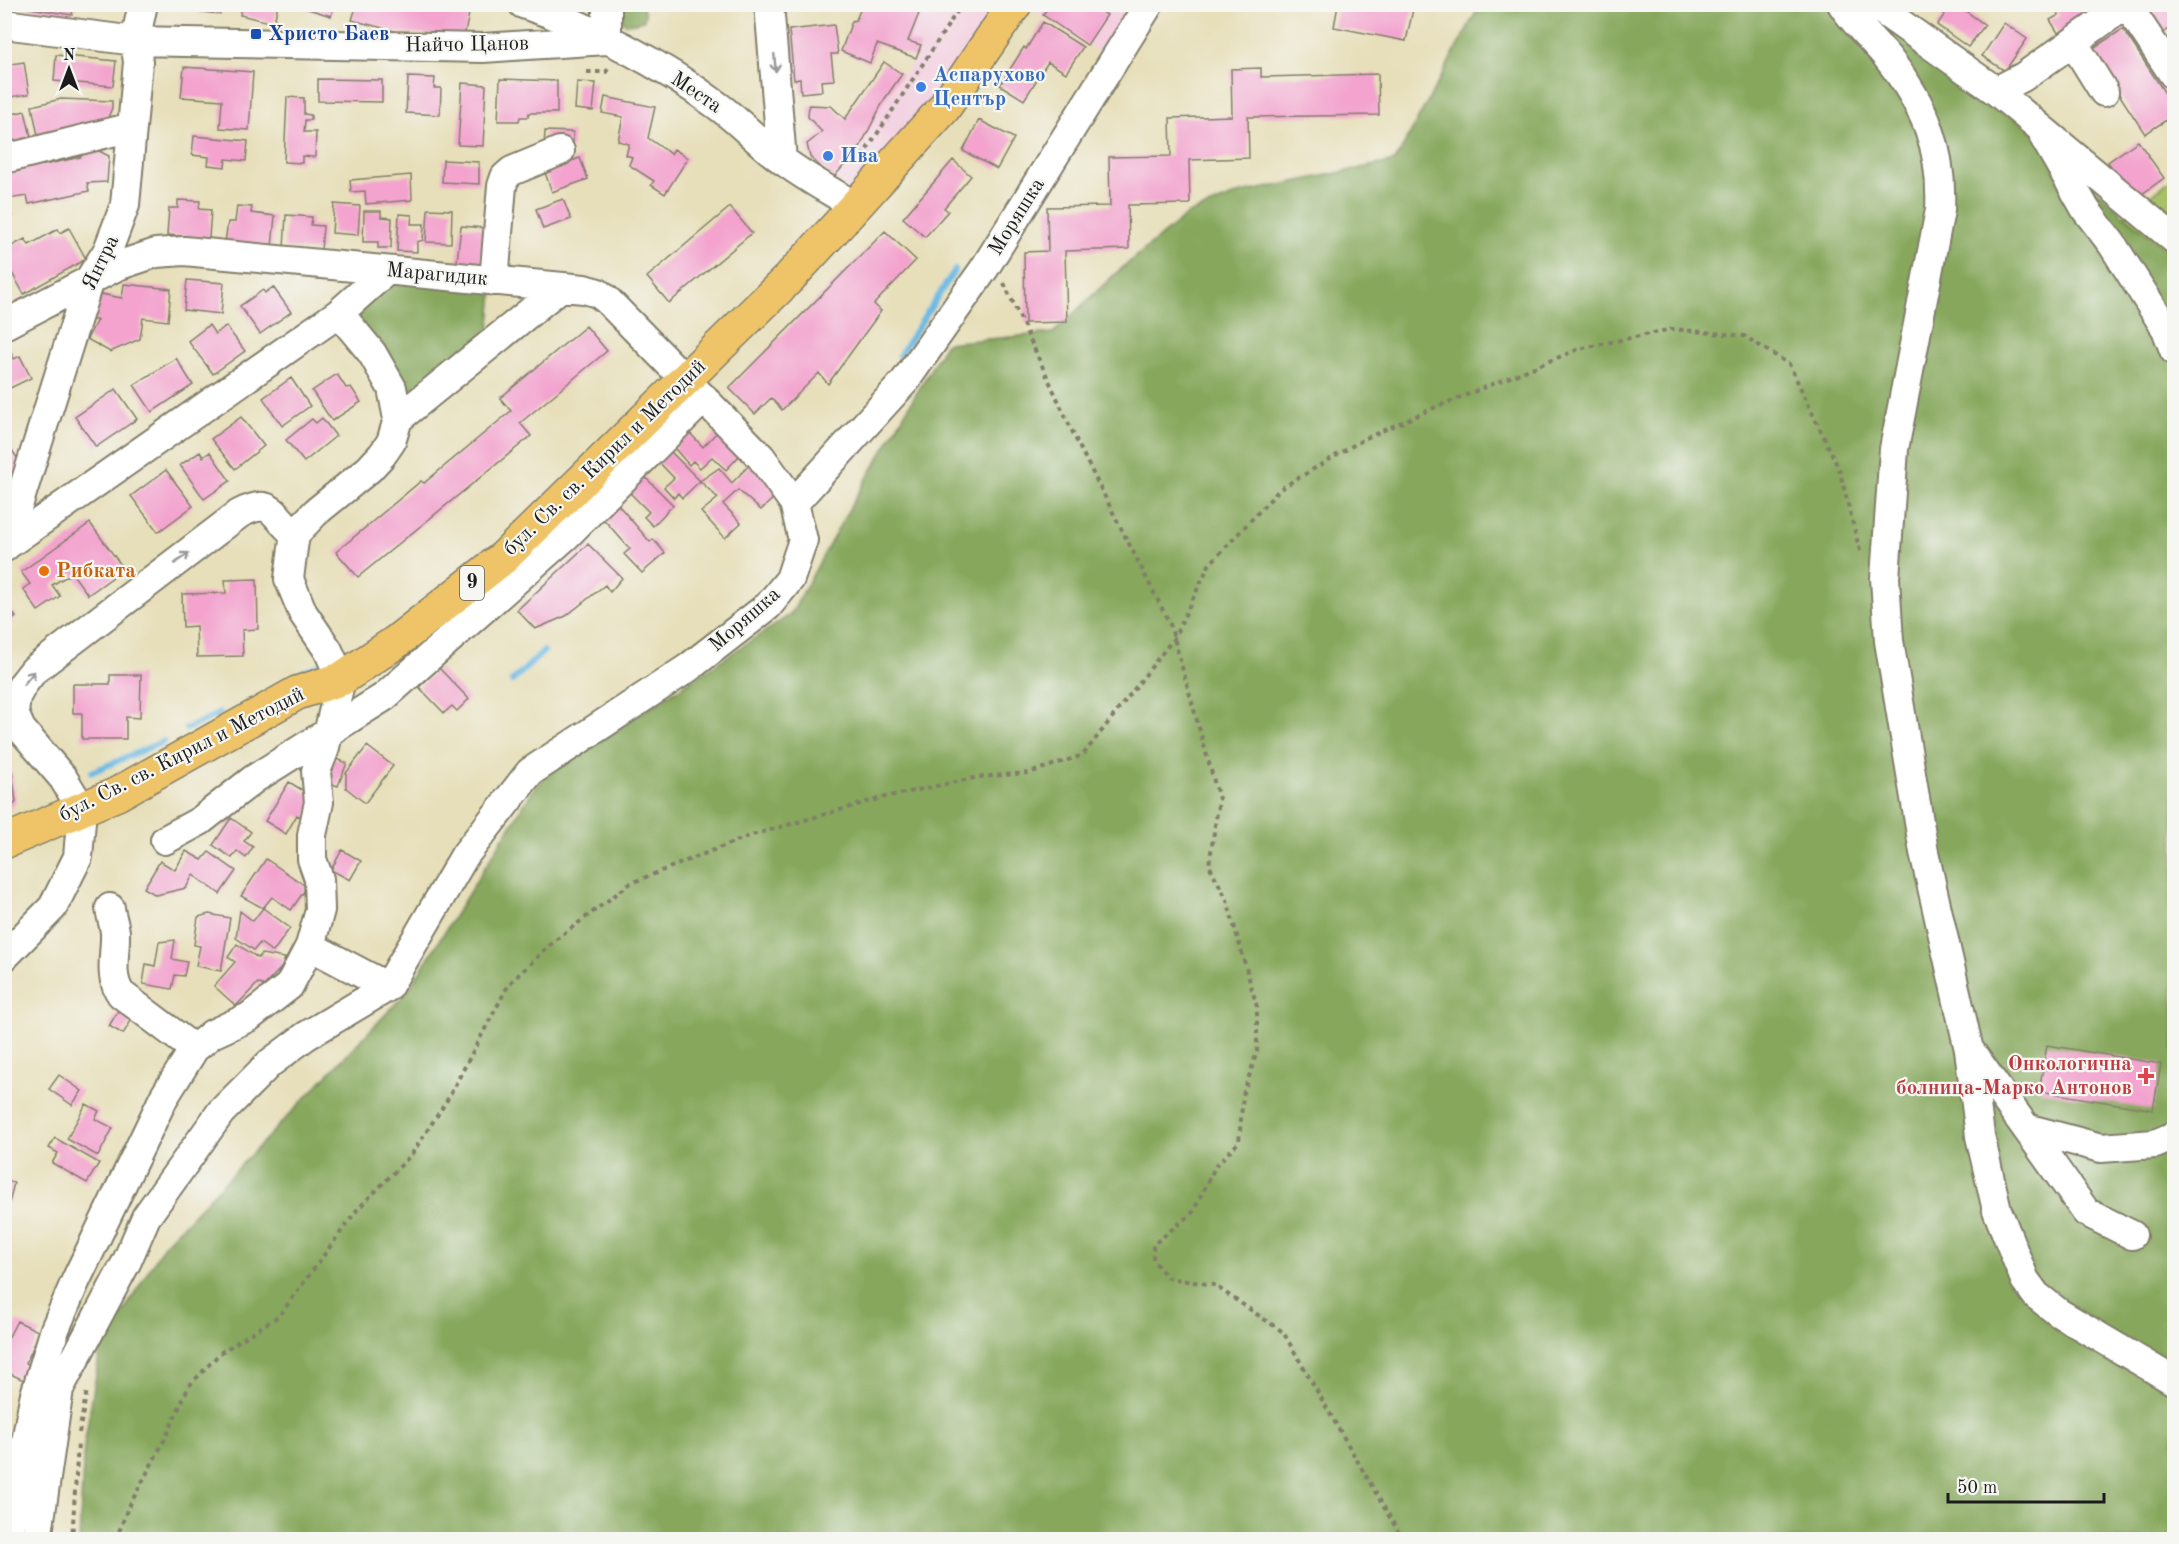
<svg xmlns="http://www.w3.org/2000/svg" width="2179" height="1544" viewBox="0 0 2179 1544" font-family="'Old Standard TT',serif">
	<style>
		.built { fill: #f3cfe0 }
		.green { fill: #a8c167; stroke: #626e42; stroke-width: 1.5 }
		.forest { fill: #86a75c; stroke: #51623c; stroke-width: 1.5 }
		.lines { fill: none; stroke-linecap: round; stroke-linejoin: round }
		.stream { stroke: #68b8e3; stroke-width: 6 }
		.building { fill: #f3a3ce }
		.minor-casing { stroke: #827e6b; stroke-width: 32 }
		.major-casing { stroke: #827e6b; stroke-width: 36 }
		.path { stroke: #827e6b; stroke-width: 4; stroke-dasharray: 4.5 4.5; stroke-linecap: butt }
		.minor { stroke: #fff; stroke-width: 28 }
		.major { stroke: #efc469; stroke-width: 33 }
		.oneway { stroke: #999 }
		.transit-dot { fill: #1a4fb4; stroke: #f6f6f2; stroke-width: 2 }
		.shop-dot { fill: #3f7fe0; stroke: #f6f6f2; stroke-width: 2 }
		.food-dot { fill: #e8710a; stroke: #f6f6f2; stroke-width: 2 }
		.health-dot { fill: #e0444e; stroke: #f6f6f2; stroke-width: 2 }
		.labels { text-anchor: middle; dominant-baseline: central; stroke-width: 4.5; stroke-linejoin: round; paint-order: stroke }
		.shield { fill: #f6f6f2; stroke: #5d5d5c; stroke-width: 1.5 }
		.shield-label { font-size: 20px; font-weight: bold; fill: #1c1c1c }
		.transit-label { font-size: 21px; font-weight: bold; fill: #164399; stroke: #f6f6f2; text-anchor: start }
		.street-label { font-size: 21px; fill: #1c1c1c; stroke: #f6f6f2 }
		.shop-label { font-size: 21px; font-weight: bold; fill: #366cbe; stroke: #f6f6f2; text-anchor: start }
		.food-label { font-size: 21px; font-weight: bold; fill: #c56008; stroke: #f6f6f2; text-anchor: start }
		.health-label { font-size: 21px; font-weight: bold; fill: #be3a42; stroke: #f6f6f2; text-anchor: end }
	</style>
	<rect width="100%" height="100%" fill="#f6f6f2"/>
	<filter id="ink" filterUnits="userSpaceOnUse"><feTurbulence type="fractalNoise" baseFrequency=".0167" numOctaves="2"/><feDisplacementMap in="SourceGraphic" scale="12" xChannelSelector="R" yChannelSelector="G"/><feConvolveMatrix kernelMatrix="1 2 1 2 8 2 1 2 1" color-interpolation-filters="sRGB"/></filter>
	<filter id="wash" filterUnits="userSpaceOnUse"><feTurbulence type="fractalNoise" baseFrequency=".008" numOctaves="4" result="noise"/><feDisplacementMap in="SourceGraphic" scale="24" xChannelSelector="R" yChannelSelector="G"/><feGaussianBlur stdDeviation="1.35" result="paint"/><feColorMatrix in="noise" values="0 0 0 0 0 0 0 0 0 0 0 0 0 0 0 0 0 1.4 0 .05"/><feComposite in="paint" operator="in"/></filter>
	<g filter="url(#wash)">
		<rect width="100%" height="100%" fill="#e7dfba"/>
		<!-- built -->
		<path class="built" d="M922 5H941L948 8 950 5H1003L936 105 853 196 833 178 860 147 884 100 916 58 921 46 908 41Z
			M1025 5H1132L1101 53Z"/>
		<!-- green -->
		<path class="green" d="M2174 178V256L2124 215Z"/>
		<!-- forest -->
		<path class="forest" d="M616 5H642L645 14 644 20 636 23 625 24 617 13Z
			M1480 5H1861L2028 127 2124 215 2174 256V1539L79 1540 84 1446 100 1351 164 1245 407 992 538 782 791 614 846 514 946 343 1053 333 1116 273 1188 214 1241 193 1395 161Z
			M386 271 494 281 488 346 398 419 339 313Z"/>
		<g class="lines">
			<!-- stream -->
			<path class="stream" d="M899 356 955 270
				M296 675 320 665
				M512 681 544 651
				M186 729 220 713
				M92 772 164 741"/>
		</g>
		<g id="blocks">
			<!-- building -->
			<path class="building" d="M6 4H74L72 15Z
				M194 4H221L220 14 193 11Z
				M242 4H278L274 23 240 15Z
				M292 4H335L331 16Z
				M357 4 455 5 454 12 469 14 464 37 392 32 394 31 352 20Z
				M1050 4H1103L1099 10 1107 15 1087 45 1043 15Z
				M1952 4H1956L1985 25 1968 47 1937 25Z
				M2063 4H2108L2060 36 2050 20 2059 15 2055 9Z
				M2159 4H2174V25L2162 34 2148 12Z
				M862 5H902L920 11 908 41 921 45 916 58 877 44 870 63 841 51 852 21 856 20Z
				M1338 5H1414L1406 41 1334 27Z
				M1043 22 1083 47 1066 73 1048 62 1024 100 1000 85 1024 47 1026 49Z
				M2004 23 2027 39 2005 71 1982 56Z
				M834 25 838 54H831L834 80 821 81 822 91 801 93 800 79 794 80 789 30Z
				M2123 29 2174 107V115L2145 134 2090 50Z
				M56 55 116 61 113 86 54 81Z
				M24 62 29 94 4 98V65Z
				M884 62 902 74 884 100 860 147 833 178 810 157 807 144 822 132 808 117 809 105 831 106 845 119Z
				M184 67 253 72 249 130 220 128 222 100 181 97Z
				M1261 68V77L1378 74 1379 115 1248 117 1249 158 1189 160 1190 204 1128 205 1129 249 1065 251 1067 322 1025 323 1024 252 1048 251 1047 207 1110 206 1109 157 1171 156 1170 118 1232 116 1231 69Z
				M408 77 435 78 434 88H441L440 115 406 113Z
				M318 79 382 80V102L318 101Z
				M500 79 557 81V113H529L528 117H520L519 121H498Z
				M577 82 596 83 593 111 575 109Z
				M462 83 486 85 483 146 458 145Z
				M287 97 304 98V114L311 115V120H305L304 132H316L315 157 302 156V163L284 162Z
				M605 97 655 107 648 138 671 154 674 149 688 158 665 194 651 185 654 181 629 165 632 157 626 155 629 144 618 141 623 117 602 113Z
				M61 99 112 101V108L107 120 39 141 32 106Z
				M25 111 32 141 4 147V116Z
				M979 120 1014 138 997 169 963 151Z
				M545 131 573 132V148L544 147Z
				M194 136 248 141 246 161 226 159 225 167 208 165 209 157 192 155Z
				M2138 141 2164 178 2135 199 2108 162Z
				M95 149 109 156 107 182 87 183 89 191 29 204 27 196 7 199 12 216 4 218V173L19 171 18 167 44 165 81 157V154Z
				M580 158 588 179 552 192 544 170Z
				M443 160 479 162V184L442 182Z
				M953 160 971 176 944 208 948 211 925 237 903 218Z
				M411 175 412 200 366 204 365 191 351 192 350 180Z
				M563 199 571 219 543 229 536 209Z
				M178 200 200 201 199 209 211 210 209 238 167 235 169 208H178Z
				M334 204 360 206 358 235 332 233Z
				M237 206 252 207 251 213 275 216 272 247 225 242 228 222H235Z
				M730 207 752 233 669 303 647 277Z
				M428 209 452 210 451 243 426 242Z
				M364 211H381V217L392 218 391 248H378V242H363Z
				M399 214 412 215 411 224H424L423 240 417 242V252L397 251Z
				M286 215 312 217 311 225 323 226 321 251 284 248Z
				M461 226 484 228 481 265 457 262Z
				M69 228 86 259 24 294 4 259V250L25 239 29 245 58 229 60 233Z
				M885 231 916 260 874 304 881 311 828 384 819 373 782 410 771 398 755 414 729 388Z
				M187 280 224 283 221 314 184 310Z
				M124 284 171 289 168 321 143 318 140 339 110 352 87 339 97 320H92L96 293 122 298Z
				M273 287 291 312 260 334 240 306 263 290 265 293Z
				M209 325 215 334 226 326 245 351 213 374 188 341Z
				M586 326 607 351 520 423 531 436 358 577 336 552 421 481 424 483 511 411 500 398Z
				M10 350 14 359 20 356 31 378 4 391V353Z
				M176 358 193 385 152 412 134 385Z
				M337 374 346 388 351 387 361 402 332 421 312 391Z
				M291 378 310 406 282 426 263 398Z
				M116 389 137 419 96 447 75 417Z
				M241 417 264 446 235 469 211 439Z
				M322 418 336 436 304 462 286 440 312 419 316 423Z
				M688 431 703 447 718 431 742 453 726 470 712 457 700 468 693 461 689 465 675 449 678 445 676 443Z
				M8 444 27 473 4 488V446Z
				M666 447 700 481 682 498 678 493 674 498 664 487 674 478 655 458Z
				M200 452 203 457 210 452 230 481 204 499 180 465Z
				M754 460 780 492 761 510 738 490 723 504 741 523 725 538 701 512 718 498 700 481 719 468 732 483Z
				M166 470 193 506 158 532 131 496Z
				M640 472 673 505 653 526 644 517 649 512 628 491Z
				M614 500 650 542 653 539 665 553 642 573 624 554 630 549 599 514Z
				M90 523 124 569 88 595 72 573 52 585 60 596 38 611 23 589 30 584 21 572Z
				M588 544 622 578 610 592 605 585 566 616 535 629 517 610Z
				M257 579 258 629 242 630 243 656 197 657 196 626 183 627 182 594 226 593 225 580Z
				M4 602 16 617 4 626Z
				M439 668 469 699 457 711 452 706 444 713 419 687Z
				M110 675H141L140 718 126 717V739H82V713H73V684H110Z
				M367 746 393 766 365 803 346 788V773Z
				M334 758 347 763 338 786 324 781Z
				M4 772H12L16 802 4 816Z
				M289 782 317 799 305 819 297 815 286 834 265 821Z
				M231 818 251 832 244 841 253 847 246 858 237 851 232 858 213 845Z
				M342 850 361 861 350 880 331 870Z
				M186 851 202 860 209 852 236 871 220 894 193 875 186 888 156 895 144 888 160 861 175 870Z
				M266 859 307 887 291 910 272 897 263 908 241 896Z
				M263 908 290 928 273 952 260 943 254 950 236 938 240 911 253 921Z
				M209 914 230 918 221 971 196 966 200 946 194 945 198 917Z
				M175 940 172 959 187 962 184 976 175 975 172 989 143 984 146 964 155 966 159 942Z
				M237 944 258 958 262 954 285 958 282 967 264 986 258 983 236 1006 214 986 235 962 228 957Z
				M124 1001 138 1009 123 1034 109 1026Z
				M2047 1045 2161 1064 2153 1110 2039 1091Z
				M59 1075 82 1091 72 1105 49 1089Z
				M86 1104 99 1111 95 1119 113 1128 98 1156 67 1139Z
				M55 1138 99 1163 87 1183 52 1163 58 1153 49 1148Z
				M5 1180 14 1183 9 1203 5 1202Z
				M17 1321 40 1332 26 1363 37 1368 30 1383 4 1371V1346Z
				M13 1438 16 1458 4 1459V1439Z"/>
		</g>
	</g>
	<g filter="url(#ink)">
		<use href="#blocks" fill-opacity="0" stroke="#827e6b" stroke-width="1.5"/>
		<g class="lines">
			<defs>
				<path id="minor" d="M523 4C588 25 663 65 718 106 740 122 759 143 781 159 804 177 831 191 855 206
					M607 4V40
					M769 4 782 160
					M1842 4C1855 24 1872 39 1887 57 1925 105 1943 149 1940 210L1894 449 1885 578 1889 641 1924 852 1969 1050 1980 1136 1997 1210 2025 1280 2036 1295 2059 1313 2174 1381
					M1873 4 1996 91 2174 239
					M2127 5 2173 74
					M4 24 135 41 236 43 483 48 607 40
					M2073 42 2104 92
					M1996 91 2023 77 2127 4
					M2044 137 2086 210 2112 244 2166 329 2174 350
					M4 159 132 127
					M494 281 502 186 505 177 512 171 560 151
					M4 325 117 266 156 253 184 251 584 289 598 293 607 300 761 457 794 503
					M398 419 561 287
					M4 547 339 313 386 271
					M5 547 89 280 108 250 125 205 138 62 135 41 143 4
					M165 840 200 821 254 779 384 697 566 536 704 398
					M110 908C111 916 114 924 115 932 116 953 108 976 121 994L194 1049
					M310 946 388 987 465 855 530 772 688 668 768 606 790 579 803 540 794 503 905 381 984 269 1149 4
					M4 957 53 907 78 857 82 809 63 778 21 729 14 713 16 697 23 684 34 670 239 514C274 496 271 515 295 534
					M1971 1052 2026 1128 2101 1148 2155 1144 2174 1136
					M2026 1128 2086 1212 2132 1235
					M8 1540 34 1398 55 1329 76 1280 164 1097 194 1049 212 1034 249 1017 289 986 310 946 320 910 319 879 312 859V835L319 802 316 771 324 751 341 679 328 650 303 613 289 579 292 555 295 534 316 512 369 469 382 455 391 442 398 419 392 388 372 353 339 313
					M37 1540 59 1389 127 1261 146 1217 221 1112 270 1063 306 1036 388 987"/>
				<path id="major" d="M4 842 117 794 297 693 341 679 396 642 503 558 789 278 839 224 944 108 1015 4"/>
			</defs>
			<!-- minor casing -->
			<use href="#minor" class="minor-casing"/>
			<!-- major casing -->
			<use href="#major" class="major-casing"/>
			<!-- path -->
			<path class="path" d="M587 72H606L610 66
				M862 157 962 4
				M1004 283 1080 448 1170 624 1219 799 1209 865 1227 900 1257 1007V1052L1243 1095 1239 1142 1216 1165 1193 1212 1153 1245V1260L1168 1278 1214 1285 1283 1332 1403 1540
				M79 1433 87 1390
				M72 1540 78 1443
				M116 1540 127 1510 164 1441 189 1386 220 1353 280 1315 357 1210 411 1155 446 1102 509 984 553 942 631 883 749 836 885 797 979 777 1029 773 1083 755 1174 638 1209 565 1280 489 1364 439 1429 410 1579 349 1672 329 1744 336 1789 364 1839 469 1861 555"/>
			<!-- minor -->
			<use href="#minor" class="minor"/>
			<!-- major -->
			<use href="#major" class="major"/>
		</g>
		<!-- one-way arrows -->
		<defs><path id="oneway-shaft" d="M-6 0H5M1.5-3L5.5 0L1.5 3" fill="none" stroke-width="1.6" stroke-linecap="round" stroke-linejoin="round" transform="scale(1.5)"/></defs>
		<g class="oneway">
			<use href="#oneway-shaft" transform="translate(775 63) rotate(85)"/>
			<use href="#oneway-shaft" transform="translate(182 558) rotate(-38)"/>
			<use href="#oneway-shaft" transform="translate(29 678) rotate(-51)"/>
		</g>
	</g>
	<!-- markers -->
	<rect class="transit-dot" x="250" y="28" width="12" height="12" rx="3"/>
	<g class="shop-dot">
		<circle cx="921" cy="87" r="6"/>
		<circle cx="828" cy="156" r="6"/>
	</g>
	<circle class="food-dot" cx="44" cy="571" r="6"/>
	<path class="health-dot" d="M2143 1067h6v6h6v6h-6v6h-6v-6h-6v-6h6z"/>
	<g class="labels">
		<!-- shield labels -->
		<rect class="shield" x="460" y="566" width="24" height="34" rx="4.5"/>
		<g class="shield-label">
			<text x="472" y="583">9</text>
		</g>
		<!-- transit labels -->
		<g class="transit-label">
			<text x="268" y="34">Христо Баев</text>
		</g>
		<!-- street labels -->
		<g class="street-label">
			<text transform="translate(467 45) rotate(-1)">Найчо Цанов</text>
			<text transform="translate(696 93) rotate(34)">Места</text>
			<text transform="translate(1017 217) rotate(-58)">Моряшка</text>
			<text transform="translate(101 263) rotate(-64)">Янтра</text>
			<text transform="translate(437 275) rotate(5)">Марагидик</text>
			<text transform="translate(605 458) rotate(-44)">бул. Св. св. Кирил и Методий</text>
			<text transform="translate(745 620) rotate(-41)">Моряшка</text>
			<text transform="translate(182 755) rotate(-27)">бул. Св. св. Кирил и Методий</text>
		</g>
		<!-- shop labels -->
		<g class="shop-label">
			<text x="933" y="75">Аспарухово<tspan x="933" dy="24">Център</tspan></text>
			<text x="840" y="156">Ива</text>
		</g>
		<!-- food labels -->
		<g class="food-label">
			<text x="56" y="571">Рибката</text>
		</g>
		<!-- health labels -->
		<g class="health-label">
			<text x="2132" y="1064">Онкологична<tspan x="2132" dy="24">болница-Марко Антонов</tspan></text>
		</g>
	</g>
	<!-- margin -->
	<rect width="2179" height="1544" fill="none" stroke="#f6f6f2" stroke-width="24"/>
	<!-- north arrow -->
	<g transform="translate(69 69)" stroke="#f6f6f2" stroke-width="4.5" paint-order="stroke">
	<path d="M0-4.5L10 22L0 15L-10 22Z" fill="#1c1c1c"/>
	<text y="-9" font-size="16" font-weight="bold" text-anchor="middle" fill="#1c1c1c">N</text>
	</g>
	<!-- scale -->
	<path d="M1948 1493v9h156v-9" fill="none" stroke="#1c1c1c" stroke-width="3"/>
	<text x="1957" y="1493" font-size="18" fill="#1c1c1c" stroke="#f6f6f2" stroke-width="4.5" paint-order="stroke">50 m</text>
</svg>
